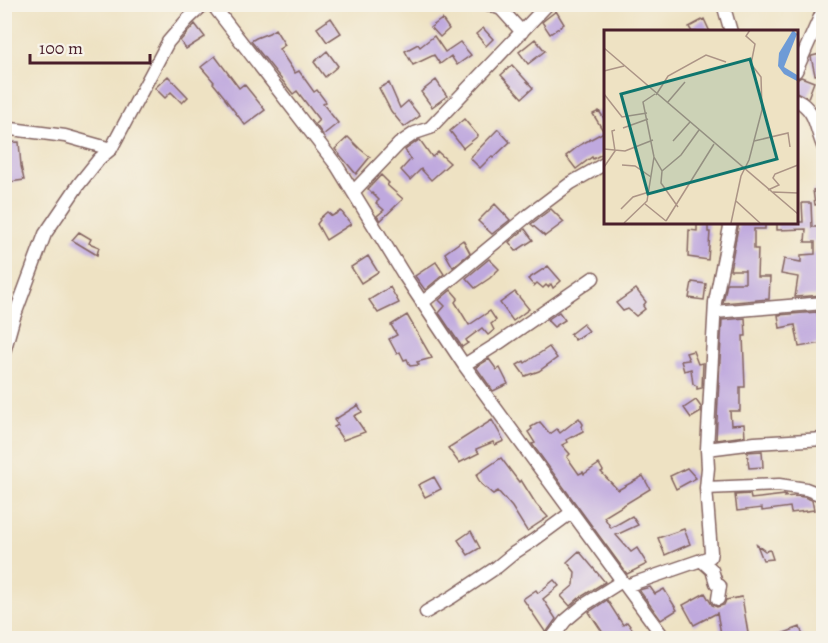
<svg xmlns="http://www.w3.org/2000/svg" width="828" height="643" viewBox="0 0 828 643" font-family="Alegreya,serif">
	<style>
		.building { fill: #bfa9de }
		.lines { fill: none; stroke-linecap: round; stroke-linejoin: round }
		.minor-casing { stroke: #836360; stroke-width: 15 }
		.minor { stroke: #fff; stroke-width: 12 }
		.inset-road { fill: none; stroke: #ac9486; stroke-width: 1.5 }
		.view { fill: #0f766e; fill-opacity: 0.15; stroke: #0f766e; stroke-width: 3 }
		.inset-edge { fill: none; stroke: #4a1f2b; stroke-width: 3 }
	</style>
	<rect width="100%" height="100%" fill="#f7f3e8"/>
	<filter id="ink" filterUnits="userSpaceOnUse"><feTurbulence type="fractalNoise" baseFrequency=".0167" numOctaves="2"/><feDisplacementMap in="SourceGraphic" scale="12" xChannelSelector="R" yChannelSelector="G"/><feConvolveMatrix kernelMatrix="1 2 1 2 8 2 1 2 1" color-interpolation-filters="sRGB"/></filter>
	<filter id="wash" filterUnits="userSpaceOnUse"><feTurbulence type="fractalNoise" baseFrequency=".008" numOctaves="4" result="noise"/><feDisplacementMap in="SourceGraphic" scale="24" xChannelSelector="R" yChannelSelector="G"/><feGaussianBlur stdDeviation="1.35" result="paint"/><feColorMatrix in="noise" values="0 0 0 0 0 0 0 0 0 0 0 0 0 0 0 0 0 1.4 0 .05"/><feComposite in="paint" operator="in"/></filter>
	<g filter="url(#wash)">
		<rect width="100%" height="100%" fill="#eee2c3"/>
		<g id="blocks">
			<!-- building -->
			<path class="building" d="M556 11 564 24 550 34 542 22Z
				M331 18 341 33 327 42 317 28Z
				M442 19 449 29 440 37 431 27Z
				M704 19 710 32H692L689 27Z
				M195 24 205 37 186 49 180 41Z
				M483 28 493 39 486 46 476 34Z
				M275 29 285 45 279 49 295 73 299 71 314 92 317 90 326 102 323 104 338 123 323 135 315 124 319 120 297 91 293 94 251 41 256 38 269 33Z
				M434 36 445 52 460 42 471 55 457 65 451 56 440 64 434 55 413 65 405 51 418 44 420 47Z
				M535 39 545 51 528 64 519 52Z
				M327 51 338 66 325 77 314 62Z
				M824 53V74L815 75 811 57 812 56Z
				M215 56 239 88 244 84 265 110 245 125 225 99H226L213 83 214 82 201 67Z
				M512 65 533 88 522 98 501 75Z
				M168 76 188 97 182 103 171 92 165 98 155 88Z
				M801 77 814 82 808 98 796 92V80Z
				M436 80 447 96 432 107 421 92Z
				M389 83 400 108 408 101 420 116 404 127 391 111 379 88Z
				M599 111 606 121V152L593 159 592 157 576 169 566 156 580 145 604 132 593 114Z
				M464 119 478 136 463 148 450 131Z
				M498 129 510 142 493 158 492 156 480 168 470 158Z
				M348 137 360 149 370 157 356 174 335 149Z
				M419 140H420L432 157 438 152 450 163 431 180 421 169 410 180 401 170 411 159 405 150Z
				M19 142 21 166 24 180 10 182 7 163H4V143Z
				M381 175 389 183 387 185 403 199 380 221 377 216 384 210 376 203 379 200 368 189Z
				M824 189V204L815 205 813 190Z
				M802 203H811L812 227H824V295L795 297 798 277 781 274 784 259 801 262V255L815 254V242H805L806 229 777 230V222H803Z
				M495 204 510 220 492 234 478 221Z
				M551 209 564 222 545 236 531 224Z
				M341 211 351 224 326 240 317 224 320 220 319 219 327 212 332 216Z
				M697 222H708V232H710L708 260 688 257 689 230 697 231Z
				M739 222H765V229H754V249H758L757 277H770L769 299 723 303 727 283H745V270H730Z
				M525 229 533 240 516 251 509 242Z
				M79 232 91 239 89 243 99 247 97 255 72 240Z
				M463 240 470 253 453 267 445 253Z
				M368 256 378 272 361 283 351 267Z
				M489 259 499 269 490 278 475 288 466 278Z
				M436 262 444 274 425 290 415 276Z
				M548 266 561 281 553 288 551 284 548 287 546 285 543 288 537 283 534 286 528 279Z
				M692 282 706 284 704 300 689 298Z
				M390 287 399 303 378 313 369 300Z
				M636 289 646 302 643 306 645 309 636 316 628 309 623 311 616 303Z
				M451 290 458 298 455 302 469 325 490 311 496 320 491 324 494 330 488 335 482 328 466 340 468 343 462 347 439 313 445 306 439 300Z
				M515 292 529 309 513 321 500 303Z
				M559 312 565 320 554 327 547 320Z
				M817 312 822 343 799 347 795 325 780 328 778 315Z
				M407 315 432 358 417 362 419 365 410 366 407 359 404 360 400 352 397 354 389 339 397 335 391 325Z
				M745 318 746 336H743L745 387H740V411H730L731 425 744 424 745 436 716 440 722 320Z
				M583 324 589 331 575 340 570 334Z
				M549 347 557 358 539 371 525 376 517 365 524 361 525 363Z
				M693 351 698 364 703 363 702 388 697 389V386L693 384 691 369 684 371 681 361 689 360 686 353Z
				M489 359 497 370 500 368 508 384 493 391 476 367Z
				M696 400 701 407V412L691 418 684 408Z
				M358 405 362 412 354 416 365 432 343 440 334 427 338 425 334 420Z
				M579 418 583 424 582 427 583 431 566 440 568 442 562 445 570 454 567 457 579 474 583 472 584 474 599 464 603 471 601 472 618 490 643 476 650 489 604 517 611 528 632 516 638 525 616 535 631 552 637 548 647 564 627 574 532 444 535 443 528 432 532 429 531 427 540 422 550 434 557 429 560 433Z
				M492 420 504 441 495 445 493 442 476 449 479 453 459 463 448 448Z
				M762 451 763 467 749 468 747 452Z
				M501 458 519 482 521 480 536 504 548 517 527 531 512 507 498 491 493 494 481 484 476 475Z
				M687 468 696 478 676 489 670 476Z
				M434 477 441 489 425 497 418 485Z
				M750 494 751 499 785 495 784 497 795 496 804 497 812 500 814 510 791 513 790 507 762 511V508L737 511 735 495Z
				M684 529 690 544 665 555 658 538Z
				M471 531 480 548 468 555 458 540Z
				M757 545 765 551 770 550 773 559 763 560Z
				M579 551 605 582 579 598 570 606 561 596 574 585 575 572 567 562Z
				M554 580 559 586 543 599 556 619 546 633 523 599 536 590 538 593Z
				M650 587 655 594 664 589 677 610 661 620 639 590Z
				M705 593 712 605 717 607 724 605 726 600 742 597 749 639H722L717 613 694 625 683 605Z
				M607 600 623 625 627 622 640 639H611L608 634 605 636 589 612Z
				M800 627 804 639H771V638Z"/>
		</g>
	</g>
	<g filter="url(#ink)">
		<use href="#blocks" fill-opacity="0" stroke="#836360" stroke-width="1.5"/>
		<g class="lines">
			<defs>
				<path id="minor" d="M212 4 337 166 404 275 464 365 664 638
					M488 4 501 9 522 32
					M723 4 731 32
					M796 71 824 8
					M796 100C817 110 815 129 824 148
					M4 128 65 136 111 149
					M353 192 399 144 415 133 430 128 548 4
					M422 303 530 214 571 183 606 163
					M715 312 824 303
					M4 352 13 320 45 234 79 184 99 159 111 149 168 42 187 20 204 4
					M464 365 499 343 593 278
					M707 449 755 443 824 439
					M706 488 779 485 806 489 824 496
					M701 560 712 570 716 583 720 586 718 599
					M626 586 710 557 711 552 706 488 708 468 707 449 715 302 731 222
					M426 612 452 597 497 567 514 553 534 540 572 512
					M552 638 565 621 584 605 622 581"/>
			</defs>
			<!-- minor casing -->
			<use href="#minor" class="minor-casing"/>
			<!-- minor -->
			<use href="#minor" class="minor"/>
		</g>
	</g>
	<!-- overview -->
	<g transform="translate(604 30)">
		<rect width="194" height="194" fill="#eee2c3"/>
		<path d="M189 0 193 4 180 37 193 45V51L180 44 174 36 175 23Z" fill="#6e9bd6"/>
		<path class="inset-road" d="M0 18 194 184M0 41 20 36M0 64 18 87 43 83M51 64 39 72 50 127 58 141 57 153 74 177M52 65 64 46 102 25 122 32M63 73 81 52M19 98 44 89M69 111 86 92M150 111 184 103 186 117M0 119 21 121 49 110M18 135 31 136 47 147M0 137 11 121 8 101 11 100M58 141 77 125 95 100M164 160 175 155 169 148 171 144 194 135M169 162 194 163M132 171 156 193M41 174 62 191M17 179 29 167 45 162M62 191 110 114M20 193 43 171 50 127M127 193 137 146 145 130 158 80 157 47 147 34 151 14 142 6 146 0"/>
		<path class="view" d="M146 29 173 129 44 164 17 64Z"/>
		<rect width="194" height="194" class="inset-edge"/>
	</g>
	<!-- margin -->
	<rect width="828" height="643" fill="none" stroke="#f7f3e8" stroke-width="24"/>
	<!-- scale -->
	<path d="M30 54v9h120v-9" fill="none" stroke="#4a1f2b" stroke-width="3"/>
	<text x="39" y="54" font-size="18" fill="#4a1f2b" stroke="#f7f3e8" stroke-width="4.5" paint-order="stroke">100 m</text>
</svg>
